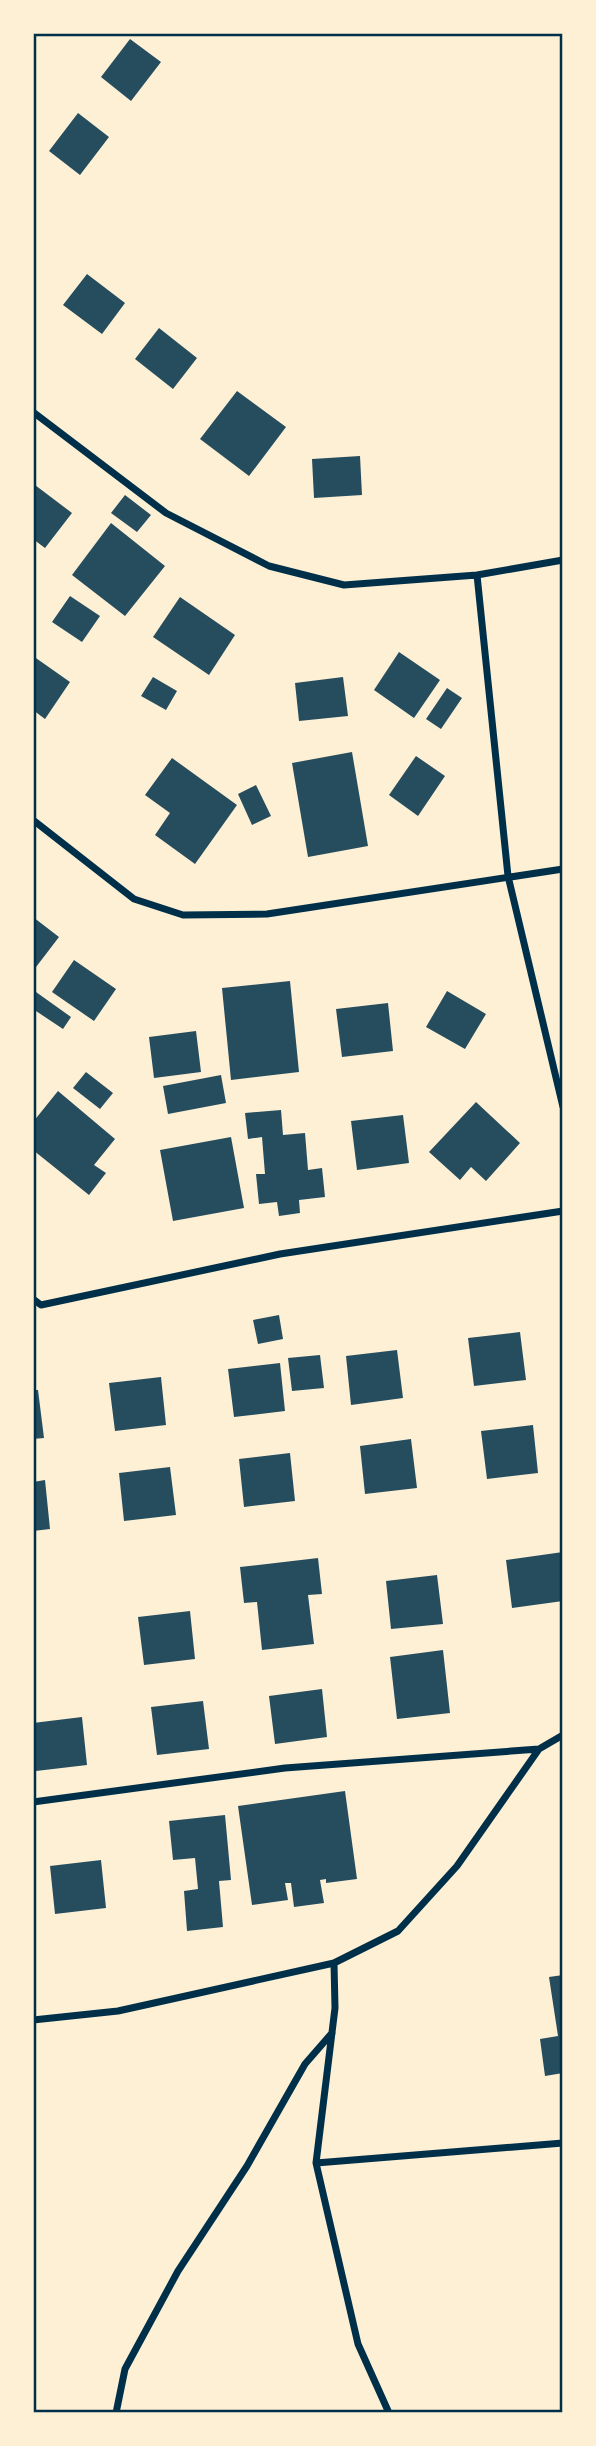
<svg xmlns="http://www.w3.org/2000/svg" width="596" height="2446" viewBox="0 0 596 2446" font-family="'Source Sans 3',sans-serif">
	<style>
		.building { fill: #264d5e }
		.lines { fill: none; stroke-linecap: round; stroke-linejoin: round }
		.minor { stroke: #003049; stroke-width: 7 }
		.neatline { fill: none; stroke: #003049; stroke-width: 2.5 }
	</style>
	<rect width="100%" height="100%" fill="#fdf0d5"/>
	<!-- building -->
	<path class="building" d="M130 39 161 62 131 101 101 77Z
		M78 113 109 137 80 175 49 151Z
		M87 274 125 303 102 334 63 305Z
		M159 328 197 358 173 389 135 359Z
		M237 391 286 427 249 476 200 439Z
		M360 456 362 495 314 498 312 459Z
		M35 485 72 513 45 548 33 539Z
		M125 495 151 515 137 532 111 513Z
		M111 523 165 566 125 616 72 575Z
		M70 596 100 616 82 642 52 622Z
		M180 597 235 635 209 675 153 637Z
		M399 652 440 680 414 718 374 690Z
		M33 656 70 682 45 719 33 710Z
		M153 677 177 691 166 710 141 696Z
		M343 677 348 716 299 721 295 683Z
		M447 688 462 698 441 729 426 719Z
		M352 752 368 846 308 857 292 763Z
		M416 756 445 776 418 816 389 795Z
		M172 758 237 805 195 864 155 835 170 813 145 795Z
		M256 785 271 816 252 825 238 794Z
		M33 917 59 937 33 971Z
		M74 960 116 989 94 1021 52 992Z
		M290 981 299 1072 231 1080 222 988Z
		M447 991 486 1014 465 1049 426 1027Z
		M36 992 71 1017 63 1029 33 1009V996Z
		M388 1003 393 1051 342 1057 336 1009Z
		M196 1031 201 1072 154 1078 149 1037Z
		M86 1072 113 1093 100 1109 73 1088Z
		M221 1075 226 1103 168 1114 163 1086Z
		M58 1091 115 1139 94 1165 106 1173 89 1195 33 1150V1122Z
		M476 1102 520 1143 486 1181 471 1167 460 1180 429 1152Z
		M281 1110 283 1135 305 1133 308 1170 322 1168 325 1197 299 1200 300 1213 279 1216 277 1202 259 1204 256 1174H265L262 1137 248 1139 245 1113Z
		M403 1115 409 1163 357 1170 351 1121Z
		M231 1137 244 1208 173 1221 160 1150Z
		M279 1315 283 1339 258 1344 253 1320Z
		M520 1332 526 1380 474 1386 468 1338Z
		M397 1350 403 1398 351 1405 346 1356Z
		M320 1355 324 1388 292 1391 288 1358Z
		M280 1363 285 1411 234 1417 228 1369Z
		M161 1377 166 1425 115 1431 109 1383Z
		M33 1390H38L44 1438 33 1439Z
		M533 1425 538 1473 487 1479 481 1431Z
		M411 1439 417 1488 365 1494 360 1446Z
		M290 1453 295 1501 244 1507 239 1459Z
		M170 1467 176 1515 124 1521 119 1473Z
		M45 1480 50 1529 33 1531V1482Z
		M563 1552V1601L512 1608 506 1560Z
		M318 1558 322 1594 308 1595 314 1644 262 1650 257 1602 244 1603 240 1567Z
		M437 1575 443 1624 391 1629 386 1581Z
		M190 1611 195 1659 144 1665 138 1617Z
		M443 1650 450 1713 397 1719 390 1657Z
		M322 1689 327 1737 275 1744 269 1696Z
		M203 1701 209 1749 157 1755 151 1707Z
		M82 1717 87 1765 36 1771 33 1723Z
		M345 1791 357 1879 326 1883V1879L320 1880 324 1903 294 1907 291 1883H285L288 1900 252 1905 238 1806Z
		M225 1815 231 1880 219 1881 223 1927 187 1931 184 1891 198 1889 195 1858 173 1860 169 1821Z
		M101 1860 106 1908 55 1914 50 1866Z
		M563 1975V2073L545 2076 540 2039 558 2036 549 1977Z"/>
	<g class="lines">
		<!-- minor -->
		<path class="minor" d="M33 412 166 513 269 566 344 585 477 575 563 560
			M477 575 508 876 563 1107
			M33 820 134 899 183 915 267 914 563 869
			M33 1299 41 1305 280 1254 563 1211
			M33 1802 285 1768 539 1749
			M334 1963 335 2008 316 2163 358 2344 389 2413
			M33 2020 118 2011 334 1963 398 1931 457 1866 539 1749 563 1735
			M316 2163 563 2143
			M116 2413 125 2369 178 2271 247 2166 305 2064 332 2033"/>
	</g>
	<!-- border -->
	<rect width="596" height="2446" fill="none" stroke="#fdf0d5" stroke-width="70"/>
	<rect x="35" y="35" width="526" height="2376" class="neatline"/>
</svg>
